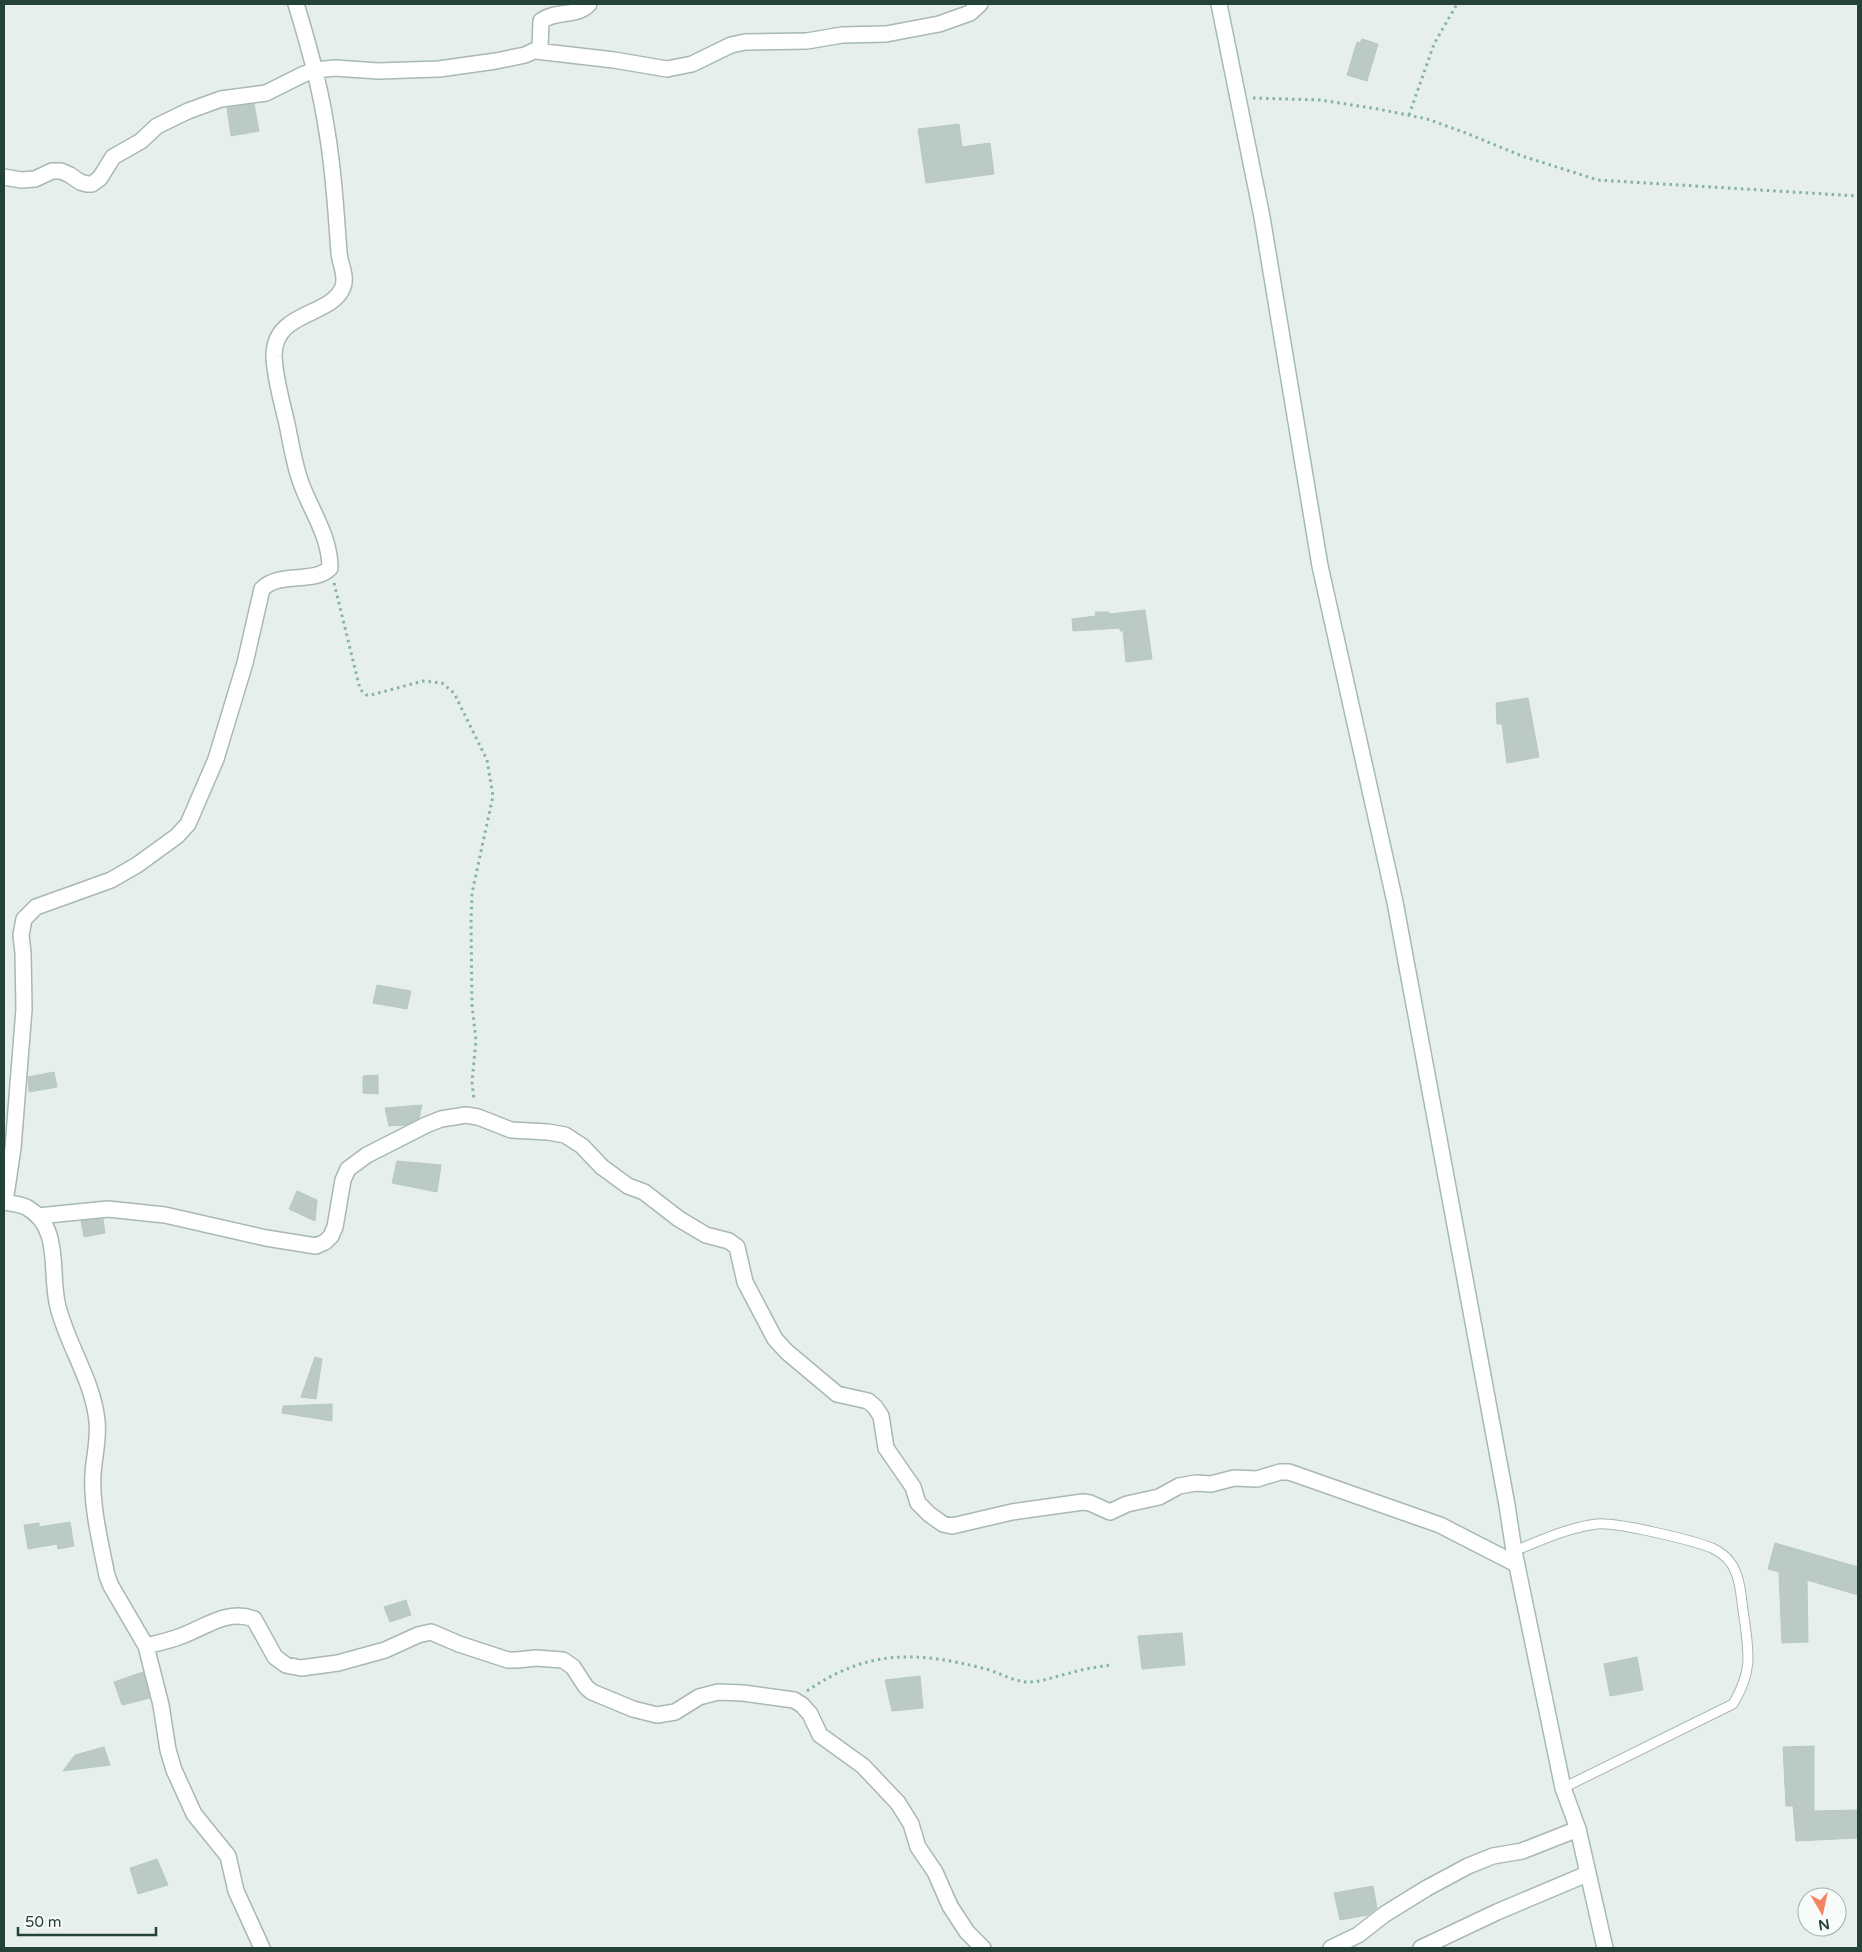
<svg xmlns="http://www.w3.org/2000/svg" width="1862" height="1952" viewBox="0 0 1862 1952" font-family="'Varela Round',sans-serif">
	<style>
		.building { fill: #bbcac4; stroke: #b8c9c2 }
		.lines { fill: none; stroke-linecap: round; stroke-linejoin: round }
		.lane-casing { stroke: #a8b8b2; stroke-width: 11 }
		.street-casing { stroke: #a8b8b2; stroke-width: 18 }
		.secondary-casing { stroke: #a4bbb3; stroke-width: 18 }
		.path { stroke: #86b3a5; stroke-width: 3; stroke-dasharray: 2.5 4; stroke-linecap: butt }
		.lane { stroke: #fff; stroke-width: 9 }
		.street { stroke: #fff; stroke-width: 15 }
		.secondary { stroke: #fff; stroke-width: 15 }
	</style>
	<rect width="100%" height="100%" fill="#e6efeb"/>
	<!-- building -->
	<path class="building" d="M1362 39 1378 44 1367 81 1347 75 1357 42 1360 43Z
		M254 104 259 131 231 136 227 108Z
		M959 124 962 147 990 143 994 174 926 183 918 129Z
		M1145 610 1152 659 1126 662 1123 631H1120V628L1073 631 1072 619 1096 616 1095 612H1109V614Z
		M1528 698 1539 757 1507 763 1502 724H1497L1496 703Z
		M377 985 411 991 407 1009 373 1003Z
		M54 1072 57 1087 29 1092 28 1077Z
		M378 1075V1094L363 1093V1076Z
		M422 1105 419 1118 406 1125 389 1126 385 1108Z
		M397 1161 441 1165 437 1192 392 1183Z
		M297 1191 317 1200 315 1221 289 1209Z
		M103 1219 105 1233 84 1237 81 1221Z
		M315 1357 322 1359 316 1399 301 1397Z
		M332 1404V1421L282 1413 283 1406Z
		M70 1522 74 1546 58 1549 57 1544 28 1549 24 1525 39 1523V1527Z
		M1775 1543 1858 1567V1595L1807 1580 1808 1642 1782 1643 1779 1572 1768 1569Z
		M406 1600 411 1615 390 1622 384 1607Z
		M1182 1633 1185 1665 1142 1669 1138 1636Z
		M1637 1657 1643 1690 1610 1696 1604 1664Z
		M143 1672 150 1698 122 1705 114 1682Z
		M920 1676 923 1708 892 1711 885 1680Z
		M1814 1746V1811L1858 1810V1838L1796 1841 1793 1806H1786L1783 1747Z
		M104 1747 110 1765 63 1771 75 1755Z
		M157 1859 168 1885 138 1894 130 1868Z
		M1373 1886 1377 1908 1368 1915 1340 1920 1334 1893Z"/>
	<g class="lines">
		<defs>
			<path id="lane" d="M1514 1551C1540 1541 1569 1527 1597 1524 1617 1522 1692 1540 1712 1548 1718 1551 1726 1556 1730 1562 1741 1576 1741 1599 1744 1617 1749 1653 1753 1671 1733 1704L1563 1788"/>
			<path id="street" d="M536 51 614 60 667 69 692 64 731 45 745 42 807 41 842 35 886 34 939 24 970 13 980 4
				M4 177 21 180 35 179 52 171H61L70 175 80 182 87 184H92L100 178 113 157 141 141 157 126 188 111 221 99 266 93 304 74 315 70 335 68 378 71 439 69 496 61 525 55 540 48 541 21C555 10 578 17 589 4
				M4 1202C11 1203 20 1204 26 1207 63 1227 49 1273 58 1307 68 1346 93 1381 97 1421 99 1439 94 1457 93 1474 91 1506 101 1545 107 1576L111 1586 146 1646 161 1705 168 1750 174 1770 194 1814 228 1856 236 1891 262 1948
				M5 1202 13 1148 24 1009 23 953 21 935 24 919 36 907 111 880 137 865 177 836 188 824 216 759 245 663 262 589C279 571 315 584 330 568 330 536 311 511 301 483 294 464 291 443 287 424 282 402 275 379 274 357 273 311 329 317 342 289 348 278 340 264 339 253 336 212 334 172 327 132 321 89 309 46 296 4
				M38 1216 108 1209 165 1215 266 1238 316 1246 325 1242 331 1236 335 1227 343 1180 348 1169 367 1155 426 1125 441 1119 466 1115 478 1117 511 1130 548 1132 565 1135 582 1146 602 1167 628 1186 644 1192 679 1219 706 1235 729 1241 737 1247 745 1282 775 1339 787 1352 837 1394 868 1401 875 1407 881 1416 886 1448 913 1487 918 1503 929 1514 943 1524 952 1526 1012 1512 1083 1502 1090 1503 1110 1512 1127 1504 1159 1497 1179 1486 1196 1483 1211 1484 1234 1478 1257 1479 1280 1472H1289L1440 1525 1516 1564
				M146 1646C159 1643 172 1640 184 1635 207 1626 228 1609 254 1619L275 1657 286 1665 301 1668 338 1663 385 1650 418 1635 431 1632 459 1644 508 1660H517L536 1658 563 1660 573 1667 586 1687 592 1692 633 1709 657 1715 675 1712 699 1697 718 1692 743 1693 794 1700 802 1705 810 1714 820 1735 863 1766 898 1803 911 1824 918 1847 935 1872 950 1906 967 1932 983 1948
				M1331 1948 1358 1935 1385 1914 1427 1888 1468 1866 1493 1856 1522 1851 1578 1829
				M1421 1948 1497 1912 1587 1874"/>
			<path id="secondary" d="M1219 4 1262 217 1320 566 1395 902 1507 1505 1514 1551 1563 1788 1578 1829 1605 1948"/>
		</defs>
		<!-- lane casing -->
		<use href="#lane" class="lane-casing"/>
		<!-- street casing -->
		<use href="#street" class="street-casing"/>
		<!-- secondary casing -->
		<use href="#secondary" class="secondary-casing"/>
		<!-- path -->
		<path class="path" d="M1253 98 1320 100 1378 109 1427 119 1466 133 1522 156 1598 180 1858 196
			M1409 115 1434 44 1457 4
			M334 583 360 689 366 695H371L423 681 442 683 454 693 487 760 493 796 472 893 471 923 472 1005 476 1040 472 1082 474 1100
			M807 1691C866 1650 915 1651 982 1668 997 1671 1013 1682 1029 1682 1043 1682 1056 1676 1070 1673 1083 1669 1097 1667 1111 1665"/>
		<!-- lane -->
		<use href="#lane" class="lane"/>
		<!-- street -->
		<use href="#street" class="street"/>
		<!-- secondary -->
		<use href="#secondary" class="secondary"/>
	</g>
	<!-- border -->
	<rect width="1862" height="1952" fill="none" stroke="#24423a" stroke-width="10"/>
	<!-- north arrow -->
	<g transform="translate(1822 1912) rotate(171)"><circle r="24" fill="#f7fbf9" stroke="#a3b1ad"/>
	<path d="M0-4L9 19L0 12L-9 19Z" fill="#f4845f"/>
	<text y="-8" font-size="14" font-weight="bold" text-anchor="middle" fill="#24423a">N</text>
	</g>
	<!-- scale -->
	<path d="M18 1927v8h138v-8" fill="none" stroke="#24423a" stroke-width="2.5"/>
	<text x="25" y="1927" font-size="15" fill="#24423a" stroke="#f7fbf9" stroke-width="4" paint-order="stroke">50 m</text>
</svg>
